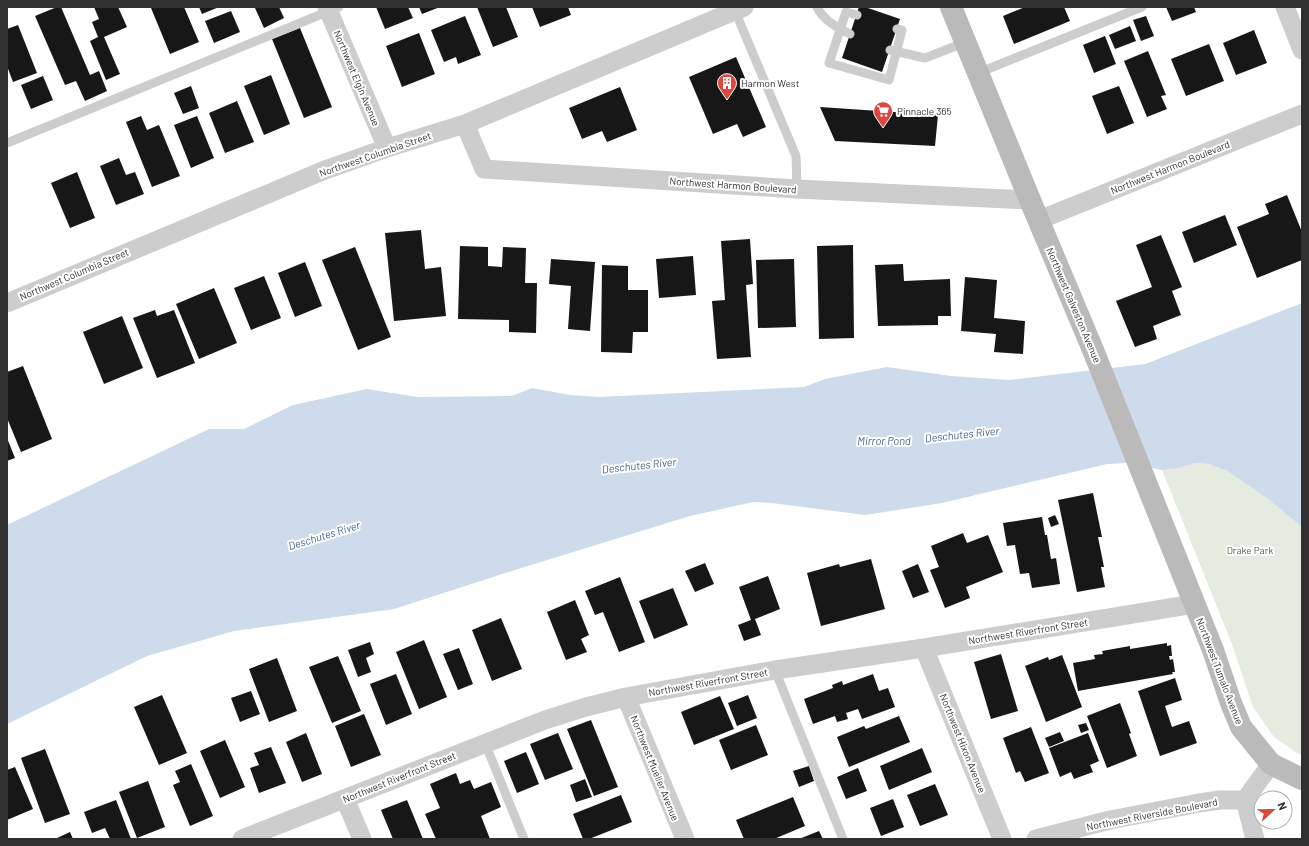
<svg xmlns="http://www.w3.org/2000/svg" width="1309" height="846" viewBox="0 0 1309 846" font-family="Barlow,sans-serif">
	<style>
		.green { fill: #e5ecdf }
		.water { fill: #cddbeb }
		.building { fill: #171717 }
		.lines { fill: none; stroke-linecap: round; stroke-linejoin: round }
		.lane { stroke: #cdcdcd; stroke-width: 9 }
		.street { stroke: #cdcdcd; stroke-width: 19 }
		.secondary { stroke: #bababa; stroke-width: 22 }
		.labels { text-anchor: middle; dominant-baseline: central; stroke-width: 4; stroke-linejoin: round; paint-order: stroke }
		.street-label { font-size: 10px; fill: #303030; stroke: #fff }
		.poi-label { font-size: 10px; fill: #303030; stroke: #fff; text-anchor: start }
		.park-label { font-size: 10px; fill: #4e6a40; stroke: #fff }
		.water-label { font-size: 11px; font-style: italic; fill: #42678e; stroke: #fff }
	</style>
	<rect width="100%" height="100%" fill="#fff"/>
	<!-- green -->
	<path class="green" d="M1196 463 1209 464 1227 471 1268 499 1302 527V755L1297 753 1274 737 1253 707 1232 644 1162 470 1175 469Z"/>
	<!-- water -->
	<path class="water" d="M1302 303V527L1268 499 1227 471 1209 464 1196 463 1175 469 1162 470 1152 468 1144 462 1107 464 942 503 865 515 772 503 753 502 690 516 518 569 394 609 234 631 147 656 7 724V525L209 429H244L293 405 367 389 417 397 512 396 532 388 570 395 599 397 804 387 825 379 887 367 951 376 1009 380 1145 364Z"/>
	<!-- building -->
	<path class="building" d="M57 7H61L90 75 99 71 107 91 85 101 76 81 65 85 35 16Z
		M94 7H118L127 27 104 37 120 74 106 80 90 41 98 37 92 22 99 19Z
		M154 7H184L199 42 170 54 151 8Z
		M199 7H219L202 14Z
		M256 7H279L284 18 264 28 255 8Z
		M376 7H408L413 18 385 29Z
		M419 7H440L422 14Z
		M477 7H506L518 37 493 47Z
		M532 7H568L571 15 540 27Z
		M859 7H865L900 19 882 72 842 58Z
		M1025 7H1064L1070 21 1014 44 1003 16Z
		M1166 7H1194L1196 12 1172 21Z
		M231 11 240 32 214 43 205 21Z
		M465 16 481 55 458 64 456 57 444 62 431 30Z
		M1146 16 1154 36 1141 41 1133 20Z
		M18 25 37 73 13 82 7 66V29Z
		M1130 26 1136 41 1115 49 1109 35Z
		M300 28 332 107 304 118 272 39Z
		M1254 30 1267 63 1236 75 1223 43Z
		M419 33 435 74 402 87 386 46Z
		M1105 36 1116 64 1094 73 1083 45Z
		M1209 44 1224 81 1186 96 1171 59Z
		M1148 51 1166 95 1161 96 1167 109 1147 117 1124 61Z
		M736 57 766 127 743 137 737 124 713 134 689 77Z
		M271 75 290 124 264 135 244 86Z
		M43 76 53 100 31 109 21 85Z
		M191 86 199 108 183 114 174 93Z
		M1119 86 1134 123 1107 134 1092 96Z
		M620 87 637 130 607 142 602 131 582 139 569 108Z
		M237 101 254 142 225 153 209 113Z
		M820 107 938 115 935 146 835 141Z
		M141 116 147 130 159 125 180 176 152 187 126 122Z
		M197 116 214 158 191 168 174 125Z
		M119 158 126 175 135 172 144 194 116 205 100 166Z
		M77 172 95 218 70 228 51 183Z
		M1287 195 1302 232V260L1257 278 1237 227 1269 214 1265 204Z
		M1225 215 1237 245 1194 263 1182 232Z
		M421 230 425 269 441 267 446 316 394 321 385 233Z
		M1161 235 1182 287 1172 291 1181 315 1153 326 1157 339 1135 347 1116 301 1152 287 1136 245Z
		M750 239 753 284 746 285 751 357 717 359 712 301 725 300 721 241Z
		M853 245 854 338 819 339 817 246Z
		M460 246 488 247V266L502 267 503 247 526 248 525 283H537L536 333 509 332V320L458 319Z
		M355 247 391 337 358 350 322 260Z
		M693 256 696 295 659 298 656 259Z
		M551 259 595 262 590 331 568 329 571 286 549 284Z
		M794 259 796 327 758 328 756 260Z
		M305 262 322 306 295 317 278 273Z
		M903 264 904 281 950 279 951 316H938V325L878 326 875 265Z
		M602 265 628 266V290H648V332H633L632 353 601 352Z
		M264 276 281 318 251 330 234 288Z
		M965 277 997 280 994 318 1025 321 1023 354 994 352 996 334 961 331Z
		M214 288 237 343 199 359 176 304Z
		M155 310 157 316 174 310 195 363 157 378 133 318Z
		M122 316 143 368 104 384 83 332Z
		M23 366 52 439 21 452 7 418V372Z
		M7 438 15 458 7 461Z
		M1093 493 1102 537H1098L1104 567H1101L1105 587 1077 592 1058 500Z
		M1055 515 1059 524 1051 527 1048 518Z
		M1042 517 1045 535H1047L1051 559 1056 558 1060 584 1032 588 1029 573 1020 574 1015 545 1007 546 1003 523Z
		M963 533 967 543 988 535 1003 572 966 587 970 598 945 608 930 570 939 567 931 546Z
		M871 559 885 609 821 626 807 573 839 564 840 567Z
		M705 563 714 584 695 592 685 571Z
		M918 564 929 592 913 598 902 571Z
		M768 576 780 609 755 619 761 635 744 641 738 625 751 620 739 587Z
		M620 577 645 642 619 652 603 612 595 615 585 591Z
		M673 588 688 625 654 639 639 601Z
		M575 600 589 635 581 639 587 652 566 660 547 612Z
		M501 618 522 669 492 681 472 630Z
		M424 640 447 697 419 709 396 652Z
		M370 642 374 654 366 658 371 672 358 677 348 650Z
		M1167 643V646L1171 645 1172 656H1169L1170 660 1173 659 1175 672H1172L1173 674 1078 691 1073 663 1095 659 1094 655 1103 654 1102 651 1130 646V649Z
		M459 648 473 684 458 690 443 654Z
		M1001 654 1018 711 991 719 974 662Z
		M1062 655 1082 707 1046 722 1025 666 1048 657 1049 660Z
		M338 656 361 711 332 723 309 667Z
		M277 658 297 711 269 722 249 669Z
		M396 674 412 714 386 725 370 684Z
		M873 674 879 691 888 688 895 707 862 719 858 709 846 713 848 719 837 722 835 716 813 724 804 699 833 688 832 685 842 681 843 685Z
		M1175 678 1182 700 1165 706 1172 727 1189 721 1197 743 1160 756 1138 691Z
		M251 691 260 714 240 722 231 698Z
		M162 695 187 753 159 765 134 707Z
		M748 695 757 718 737 726 728 703Z
		M720 696 734 729 694 745 681 712Z
		M1120 703 1131 733 1129 734 1137 756 1107 768 1087 716Z
		M364 714 381 755 351 767 335 726Z
		M899 716 910 742 849 767 837 737 864 726 866 729Z
		M591 720 618 787 594 796 567 729Z
		M1086 723 1089 730 1081 733 1078 725Z
		M756 725 768 755 731 770 719 740Z
		M1031 727 1049 773 1025 782 1020 771 1016 773 1003 738Z
		M1060 732 1064 741 1049 747 1045 738Z
		M306 733 322 774 302 782 286 742Z
		M558 733 573 769 545 780 530 744Z
		M1088 733 1099 761 1090 765 1093 772 1074 779 1071 772 1060 777 1049 748Z
		M225 740 245 787 220 798 200 751Z
		M271 747 286 783 259 793 250 768 259 765 254 753Z
		M922 748 932 772 889 790 880 766Z
		M45 749 70 814 45 823 21 758Z
		M526 752 539 784 517 793 504 761Z
		M191 764 213 816 190 826 173 785 180 782 175 771Z
		M809 766 814 781 799 787 793 771Z
		M15 767 33 809 7 820V770Z
		M858 768 867 791 846 799 837 777Z
		M456 773 460 784 470 780 474 789 491 782 501 807 481 816 490 839H436L425 814 440 808 430 784Z
		M585 779 592 797 576 802 570 785Z
		M148 781 165 827 137 838 119 792Z
		M935 784 948 815 920 826 907 795Z
		M621 795 632 822 589 839H583L573 814Z
		M793 797 805 826 774 839H744L736 820Z
		M893 799 904 827 881 836 870 808Z
		M116 800 131 839H110L105 828 92 833 84 812Z
		M407 800 423 839H393L381 810Z
		M819 831 823 839H799Z
		M70 832 73 839H55Z"/>
	<g class="lines">
		<!-- lane -->
		<path class="lane" d="M817 7C823 20 838 28 850 34
			M735 11 796 156 797 189
			M857 15 846 12 829 63 889 80 902 30 897 29
			M890 50 925 58 966 42
			M978 73 1142 7
			M7 143 339 7
			M775 670 843 839
			M485 743 524 839"/>
		<!-- street -->
		<path class="street" d="M327 7 387 148
			M1285 7 1302 50
			M465 124 484 169 797 189 1030 200
			M1039 220 1302 114
			M7 303 325 170 387 148 465 124 744 7
			M924 648 1002 839
			M626 697 685 839
			M345 799 362 839
			M242 839 545 720 586 707 626 697 775 670 924 648 1194 604
			M1036 839 1110 820 1199 803 1220 800H1245
			M1255 839 1245 800 1271 764"/>
		<!-- secondary -->
		<path class="secondary" d="M951 7 1030 200 1093 350 1213 650 1231 703 1241 727 1271 764 1302 779"/>
	</g>
	<!-- icons -->
	<defs>
		<symbol id="building-pin" viewBox="-11 -11 22 30"><path d="M0 17L-7.5 6A9.5 9.5 0 1 1 7.5 6Z" fill="#dc473e" stroke="#fff"/><path d="M-4-6H4V6H1V3H-1V6H-4ZM-2.5-4.3h1.7v1.8h-1.7ZM.8-4.3h1.7v1.8H.8ZM-2.5-1h1.7V.8h-1.7ZM.8-1h1.7V.8H.8Z" fill="#fff"/></symbol>
		<symbol id="supermarket-pin" viewBox="-11 -11 22 30"><path d="M0 17L-7.5 6A9.5 9.5 0 1 1 7.5 6Z" fill="#dc473e" stroke="#fff"/><path d="M-6-5.5h2.5l.6 2H6L4.5 2H-2.5L-4.4-4H-6ZM-1.5 3.2a1.3 1.3 0 1 0 .1 0ZM3 3.2a1.3 1.3 0 1 0 .1 0Z" fill="#fff"/></symbol>
	</defs>
	<g fill-rule="evenodd">
		<use href="#building-pin" x="716" y="72" width="22" height="30"/>
		<use href="#supermarket-pin" x="872" y="100" width="22" height="30"/>
	</g>
	<g class="labels">
		<!-- street labels -->
		<g class="street-label">
			<text transform="translate(357 78) rotate(67)">Northwest Elgin Avenue</text>
			<text transform="translate(375 154) rotate(-19)">Northwest Columbia Street</text>
			<text transform="translate(1170 167) rotate(-22)">Northwest Harmon Boulevard</text>
			<text transform="translate(733 185) rotate(4)">Northwest Harmon Boulevard</text>
			<text transform="translate(74 274) rotate(-23)">Northwest Columbia Street</text>
			<text transform="translate(1074 305) rotate(67)">Northwest Galveston Avenue</text>
			<text transform="translate(1028 631) rotate(-9)">Northwest Riverfront Street</text>
			<text transform="translate(1220 671) rotate(69)">Northwest Tumalo Avenue</text>
			<text transform="translate(708 682) rotate(-10)">Northwest Riverfront Street</text>
			<text transform="translate(963 743) rotate(68)">Northwest Hixon Avenue</text>
			<text transform="translate(655 768) rotate(68)">Northwest Mueller Avenue</text>
			<text transform="translate(399 777) rotate(-22)">Northwest Riverfront Street</text>
			<text transform="translate(1152 814) rotate(-11)">Northwest Riverside Boulevard</text>
		</g>
		<!-- poi labels -->
		<g class="poi-label">
			<text x="741" y="83">Harmon West</text>
			<text x="897" y="111">Pinnacle 365</text>
		</g>
		<!-- park labels -->
		<g class="park-label">
			<text x="1250" y="550">Drake Park</text>
		</g>
		<!-- water labels -->
		<g class="water-label">
			<text transform="translate(962 434) rotate(-6)">Deschutes River</text>
			<text x="884" y="440">Mirror Pond</text>
			<text transform="translate(639 465) rotate(-6)">Deschutes River</text>
			<text transform="translate(324 535) rotate(-17)">Deschutes River</text>
		</g>
	</g>
	<!-- border -->
	<rect width="1309" height="846" fill="none" stroke="#303030" stroke-width="16"/>
	<!-- north arrow -->
	<g transform="translate(1273 810) rotate(68)"><circle r="19" fill="#ffffff" stroke="#acacac"/>
	<path d="M0-3L7 15L0 10L-7 15Z" fill="#dc473e"/>
	<text y="-6" font-size="11" font-weight="bold" text-anchor="middle" fill="#303030">N</text>
	</g>
</svg>
